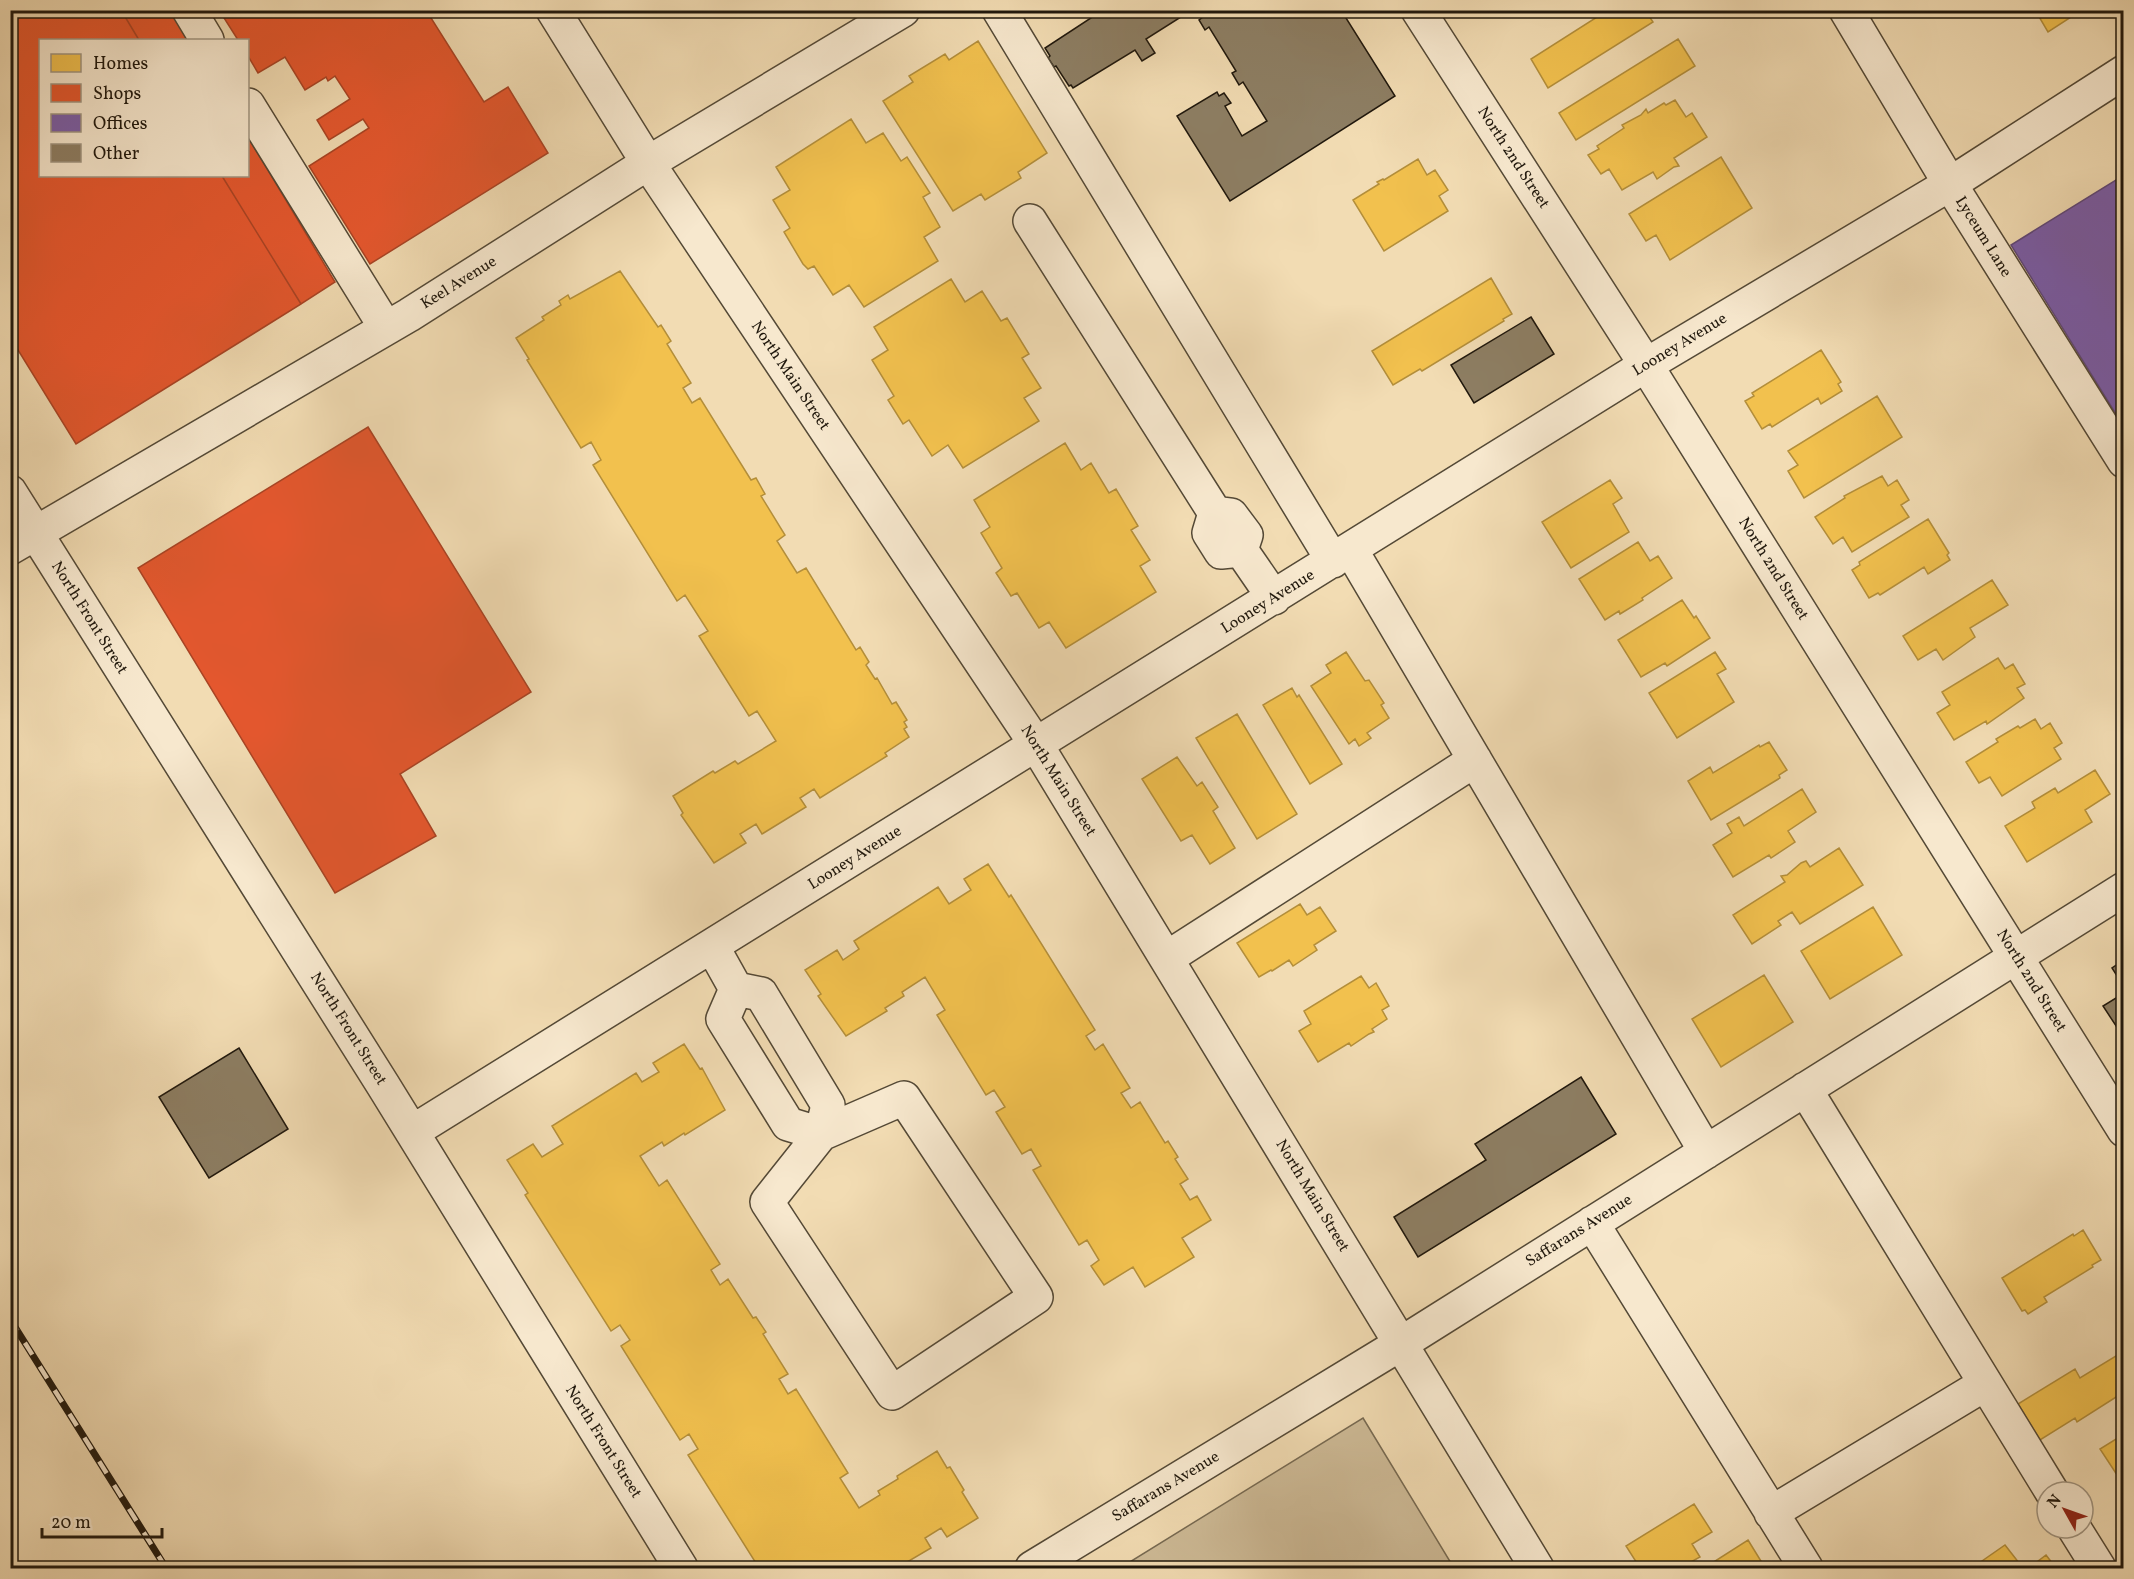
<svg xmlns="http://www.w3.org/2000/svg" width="2134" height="1579" viewBox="0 0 2134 1579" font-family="Vollkorn,serif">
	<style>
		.green { fill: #cebb97; stroke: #776a52; stroke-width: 1.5 }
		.homes { fill: #f2c14e; stroke: #b38e3a; stroke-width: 1.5 }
		.shops { fill: #e4572e; stroke: #a94424; stroke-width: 1.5 }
		.offices { fill: #7b5ea7; stroke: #604979; stroke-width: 1.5 }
		.building { fill: #8d7e63; stroke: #20180d; stroke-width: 1.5 }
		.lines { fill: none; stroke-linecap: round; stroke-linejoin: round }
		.minor-casing { stroke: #544936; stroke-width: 36 }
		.minor { stroke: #f7e8ce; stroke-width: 33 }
		.rail-casing { stroke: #20180d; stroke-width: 7 }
		.rail { stroke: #f7e8ce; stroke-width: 4.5; stroke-dasharray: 14; stroke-linecap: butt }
		.labels { text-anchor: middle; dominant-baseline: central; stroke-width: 6; stroke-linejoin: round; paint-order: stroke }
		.street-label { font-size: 16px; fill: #20180d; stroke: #f7e8ce }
	</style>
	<rect width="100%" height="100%" fill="#f2dcb3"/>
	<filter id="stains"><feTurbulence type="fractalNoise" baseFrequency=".00333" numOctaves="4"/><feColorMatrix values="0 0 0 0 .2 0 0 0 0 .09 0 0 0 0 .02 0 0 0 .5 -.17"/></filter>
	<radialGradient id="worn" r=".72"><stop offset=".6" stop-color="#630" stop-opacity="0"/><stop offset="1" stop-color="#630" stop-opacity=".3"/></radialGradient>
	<!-- green -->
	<path class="green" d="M1363 1418 1454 1568H1120Z"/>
	<!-- homes -->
	<path class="homes" d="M1608 10H1645L1653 22 1548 88 1531 59Z
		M2035 10H2082L2048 32Z
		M1678 39 1695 66 1576 140 1559 113Z
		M978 41 1047 153 1018 172 1021 178 985 200 981 194 953 211 883 101 913 82 909 76 945 54 949 60Z
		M1675 100 1686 117 1692 113 1707 137 1674 158 1679 166 1674 167 1657 179 1653 172 1622 190 1609 169 1601 174 1588 155 1599 149 1597 146 1624 128 1622 125 1641 115 1646 109 1648 113 1664 103 1666 105Z
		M851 119 866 143 883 133 901 161 907 157 930 193 923 197 940 227 924 237 938 261 864 307 849 285 833 295 814 266 808 269 803 264 784 232 790 228 773 200 790 190 776 167Z
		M1721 157 1752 208 1670 260 1656 235 1646 241 1629 214Z
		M1418 159 1427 175 1435 170 1448 190 1439 196 1448 211 1384 251 1353 200 1379 184 1377 182 1383 179 1384 180Z
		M620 271 658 327 661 325 671 341 667 344 691 383 683 388 692 403 700 398 751 480 756 478 765 494 761 496 785 535 777 541 797 573 806 568 856 650 860 647 869 662 866 665 875 679 877 678 892 704 896 702 907 720 904 722 907 727 904 729 909 737 885 753 887 756 820 798 814 789 800 798 806 807 762 834 756 824 740 834 746 843 714 863 681 815 683 813 673 796 713 771 715 773 735 761 738 764 776 741 757 711 749 716 699 636 708 631 685 595 677 601 593 465 601 460 591 442 581 448 527 360 529 359 516 338 544 320 542 317 561 305 559 301 568 295 570 299Z
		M1491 278 1512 314 1503 319 1504 321 1422 371 1420 369 1393 385 1372 351Z
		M951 279 965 302 982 291 1001 321 1007 318 1029 354 1022 358 1041 388 1024 398 1039 421 963 468 948 445 932 456 909 420 903 424 888 400 894 396 872 360 888 350 874 327Z
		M1821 350 1841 382 1838 384 1842 391 1821 404 1818 398 1772 427 1770 424 1762 429 1745 401 1754 396 1752 393Z
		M1877 396 1902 437 1804 498 1788 471 1798 465 1788 451Z
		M1065 443 1081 470 1091 463 1109 493 1116 489 1138 526 1131 530 1150 560 1140 566 1156 592 1066 648 1049 622 1039 628 1017 593 1011 596 996 573 1002 568 981 533 990 527 974 500Z
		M1882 476 1888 486 1897 480 1909 500 1901 505 1909 517 1852 552 1843 537 1833 544 1815 517 1845 498 1844 496Z
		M1610 480 1622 498 1613 504 1629 532 1571 568 1542 522Z
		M1928 519 1949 553 1947 555 1950 560 1928 574 1924 567 1880 595 1878 593 1869 598 1852 570 1860 565 1859 562Z
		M1638 542 1650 561 1658 556 1672 578 1642 598 1643 600 1620 614 1619 611 1605 620 1579 579Z
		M1992 580 2008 605 1970 628 1975 637 1943 660 1936 649 1918 660 1903 636Z
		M1682 600 1694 618 1696 616 1710 638 1667 666 1665 663 1641 677 1618 640Z
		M1346 652 1365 681 1369 680 1384 703 1381 705 1389 718 1367 733 1371 738 1359 746 1355 739 1349 744 1311 686 1331 673 1326 665Z
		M1715 652 1726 669 1717 674 1734 702 1677 738 1649 693Z
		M1998 658 2005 669 2013 664 2025 684 2017 688 2024 698 1987 724 1986 721 1954 740 1937 713 1950 705 1942 692Z
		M1292 688 1297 697 1299 695 1342 764 1310 784 1263 705Z
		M1237 714 1297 814 1257 839 1196 738Z
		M2035 719 2041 729 2050 723 2062 743 2054 748 2061 759 2002 796 1990 777 1979 783 1966 762 1998 742 1996 739 2018 726 2020 728Z
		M1769 742 1787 770 1779 775 1780 778 1711 820 1688 781 1710 767 1713 773 1759 745 1760 747Z
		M1177 757 1197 786 1202 782 1218 807 1213 811 1235 848 1210 864 1192 835 1181 841 1142 779Z
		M2095 770 2110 794 2085 810 2092 822 2027 862 2005 826 2035 808 2032 802 2055 788 2058 793Z
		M1802 789 1816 812 1788 831 1795 842 1771 858 1769 855 1733 877 1713 845 1732 833 1727 824 1739 817 1744 826Z
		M1839 848 1863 885 1800 924 1792 912 1778 921 1781 925 1752 944 1733 915 1785 882 1781 876 1787 875 1801 863 1806 861 1810 867Z
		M988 864 1009 897 1011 895 1095 1030 1086 1036 1095 1050 1103 1044 1130 1088 1121 1093 1131 1108 1140 1102 1165 1143 1168 1141 1178 1157 1175 1159 1188 1179 1180 1184 1190 1200 1197 1196 1211 1220 1182 1238 1194 1257 1145 1287 1133 1267 1104 1285 1091 1266 1099 1260 1087 1240 1079 1245 1033 1170 1041 1166 1031 1149 1022 1154 996 1112 1005 1107 994 1090 986 1095 937 1015 945 1010 925 977 902 992 904 996 885 1008 887 1011 846 1036 818 996 821 994 805 970 837 950 843 960 859 949 854 941 938 887 949 904 971 890 964 879Z
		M1300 904 1307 915 1320 907 1336 931 1314 945 1317 950 1293 966 1289 960 1272 971 1271 970 1259 977 1237 943Z
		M1873 907 1902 955 1830 999 1801 951Z
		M1764 975 1793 1022 1721 1067 1692 1019Z
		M1361 976 1369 988 1376 983 1389 1006 1382 1010 1387 1019 1372 1029 1374 1032 1369 1034 1351 1046 1349 1043 1318 1062 1299 1031 1311 1024 1304 1011Z
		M684 1044 700 1069 702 1068 725 1110 685 1135 684 1133 664 1146 662 1142 640 1156 659 1186 667 1180 720 1264 711 1270 720 1285 728 1279 753 1318 756 1317 766 1332 763 1334 788 1374 779 1379 788 1394 796 1389 848 1473 840 1478 859 1508 880 1495 878 1491 898 1479 897 1476 937 1451 947 1468 950 1467 964 1490 962 1492 978 1518 947 1537 941 1528 925 1538 931 1548 897 1568H759L688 1455 698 1449 689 1434 680 1440 621 1346 630 1340 620 1325 611 1331 525 1195 528 1193 507 1160 533 1144 542 1157 563 1144 552 1126 636 1073 642 1082 659 1072 653 1063Z
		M2083 1230 2101 1260 2092 1265 2093 1267 2044 1297 2047 1302 2028 1314 2025 1310 2022 1311 2002 1278 2073 1234 2074 1236Z
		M2124 1351V1392L2077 1422 2075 1418 2040 1440 2018 1404 2075 1369 2080 1378Z
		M2124 1434V1483L2123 1484 2100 1449Z
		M1694 1504 1712 1532 1692 1544 1700 1557 1680 1568H1640L1626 1546Z
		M1748 1540 1764 1566 1760 1568H1715L1712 1563Z
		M2005 1545 2023 1568H1972Z
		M2046 1555 2056 1568H2029Z"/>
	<!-- shops -->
	<path class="shops" d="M10 10H121L139 40H40V176H222L301 304 76 444 10 337Z
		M121 10H171L189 40H139Z
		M219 10H426L484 102 508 87 548 153 370 264 309 166 369 128 363 119 329 140 317 120 350 99 335 76 328 81 326 77 305 90 285 57 258 73 248 56V40H238Z
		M248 137 335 282 301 304 222 176H248Z
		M368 427 531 692 400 774 436 836 335 893 138 568Z"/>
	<!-- offices -->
	<path class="offices" d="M2124 175V427L2011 245Z"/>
	<!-- building -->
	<path class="building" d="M1103 10H1192L1146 39 1155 53 1142 61 1135 50 1073 88 1071 85 1069 86 1056 66 1054 67 1048 58 1050 56 1045 48Z
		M1199 10H1341L1395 96 1230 201 1177 116 1217 92 1219 96 1224 93 1231 103 1225 106 1242 136 1267 121 1243 82 1239 85 1232 73 1236 71 1209 27 1205 30 1199 20 1203 17Z
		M1531 317 1554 354 1474 403 1451 365Z
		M2124 960V987L2112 968Z
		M2124 993V1038L2103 1006Z
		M239 1048 288 1129 209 1178 159 1097Z
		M1581 1077 1616 1134 1418 1257 1394 1217 1486 1160 1475 1144Z"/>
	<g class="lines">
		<defs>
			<path id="minor" d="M189 10 207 40
				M553 10 648 163 1037 746 1537 1568
				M999 10 1333 561
				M1418 10 1646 365 2124 1130
				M1846 10 1950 184 2124 461
				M248 105 386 328
				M1030 221 1215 513 1231 515 1246 535 1241 550
				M10 492 383 1085 681 1568
				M1215 513 1209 533 1221 552 1241 550
				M10 548 409 315 648 163 903 10
				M1241 550 1274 598
				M1351 550 1706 1152
				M712 946 736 989 761 994 828 1105 821 1134 767 1202 892 1393 1036 1297 904 1098 821 1134 788 1124 723 1019 736 989
				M1167 958 1475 760
				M1805 1089 2052 1492
				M412 1132 1646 365 1950 184 2124 72
				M1592 1223 1806 1568
				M1771 1513 1985 1384
				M2074 1528 2099 1568
				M1032 1568 1402 1343 2124 889"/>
		</defs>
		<!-- minor casing -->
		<use href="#minor" class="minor-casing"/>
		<!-- minor -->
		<use href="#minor" class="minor"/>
		<defs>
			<path id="rail" d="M10 1319 166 1568"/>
		</defs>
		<!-- rail casing -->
		<use href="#rail" class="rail-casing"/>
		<!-- rail -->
		<use href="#rail" class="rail"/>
	</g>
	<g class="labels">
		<!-- street labels -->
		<g class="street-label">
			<text transform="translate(1513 158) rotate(57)">North 2nd Street</text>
			<text transform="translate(1983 237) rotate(58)">Lyceum Lane</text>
			<text transform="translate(459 283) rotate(-32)">Keel Avenue</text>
			<text transform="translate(1680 345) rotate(-31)">Looney Avenue</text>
			<text transform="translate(790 376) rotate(56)">North Main Street</text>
			<text transform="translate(1773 569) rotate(58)">North 2nd Street</text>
			<text transform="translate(1268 602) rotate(-32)">Looney Avenue</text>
			<text transform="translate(89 618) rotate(58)">North Front Street</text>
			<text transform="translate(1058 781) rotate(58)">North Main Street</text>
			<text transform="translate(855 858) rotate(-32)">Looney Avenue</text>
			<text transform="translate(2031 981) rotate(58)">North 2nd Street</text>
			<text transform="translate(348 1029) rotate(58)">North Front Street</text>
			<text transform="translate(1312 1196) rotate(59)">North Main Street</text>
			<text transform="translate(1579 1231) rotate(-32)">Saffarans Avenue</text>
			<text transform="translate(603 1442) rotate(58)">North Front Street</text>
			<text transform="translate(1166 1487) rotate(-31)">Saffarans Avenue</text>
		</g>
	</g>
	<!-- margin -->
	<rect width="2134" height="1579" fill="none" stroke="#f2dcb3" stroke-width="36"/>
	<rect x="12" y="12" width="2110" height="1555" fill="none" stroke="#20180d" stroke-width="3"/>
	<rect x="18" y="18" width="2098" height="1543" fill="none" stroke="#20180d" stroke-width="1.5"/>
	<!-- legend -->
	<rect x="39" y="39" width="210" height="138" fill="#f7e8ce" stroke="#a19581" stroke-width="1.5"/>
	<rect x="51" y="54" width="30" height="18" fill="#f2c14e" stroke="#a19581" stroke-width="1.5"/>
	<text x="93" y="69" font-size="18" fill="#20180d">Homes</text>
	<rect x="51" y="84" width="30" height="18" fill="#e4572e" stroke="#a19581" stroke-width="1.5"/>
	<text x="93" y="99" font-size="18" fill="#20180d">Shops</text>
	<rect x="51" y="114" width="30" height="18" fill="#7b5ea7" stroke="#a19581" stroke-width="1.5"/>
	<text x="93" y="129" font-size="18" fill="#20180d">Offices</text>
	<rect x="51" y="144" width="30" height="18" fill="#8d7e63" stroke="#a19581" stroke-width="1.5"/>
	<text x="93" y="159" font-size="18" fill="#20180d">Other</text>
	<!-- north arrow -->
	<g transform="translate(2065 1510) rotate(310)"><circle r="28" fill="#f7e8ce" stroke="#a19581" stroke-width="1.5"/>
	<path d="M0-4.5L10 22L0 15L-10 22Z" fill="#8f2418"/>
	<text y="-9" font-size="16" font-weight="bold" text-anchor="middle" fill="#20180d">N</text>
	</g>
	<!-- scale -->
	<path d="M42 1528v9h120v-9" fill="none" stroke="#20180d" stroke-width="3"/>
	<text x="51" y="1528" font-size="18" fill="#20180d" stroke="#f7e8ce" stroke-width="4.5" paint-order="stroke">20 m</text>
	<rect width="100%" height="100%" filter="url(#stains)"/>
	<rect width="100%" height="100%" fill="url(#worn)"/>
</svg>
